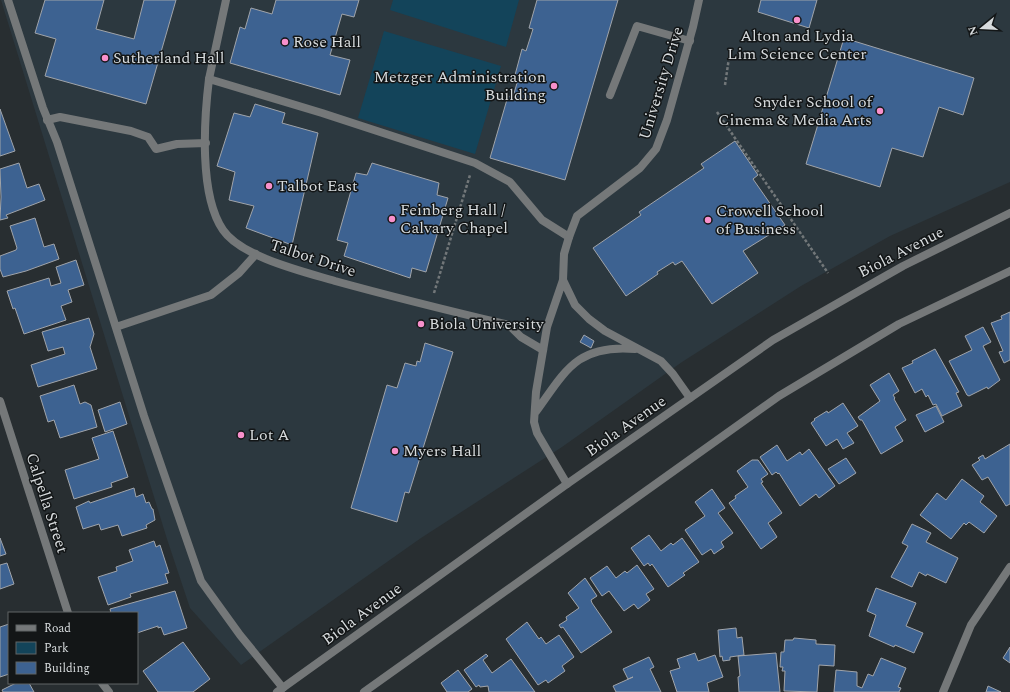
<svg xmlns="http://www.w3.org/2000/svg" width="1010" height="692" viewBox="0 0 1010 692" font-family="Spectral,serif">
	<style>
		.built { fill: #2c383f }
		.green { fill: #13445a }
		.building { fill: #3d6291; stroke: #a0a4aa }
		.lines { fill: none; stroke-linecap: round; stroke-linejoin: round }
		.path { stroke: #727779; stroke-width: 2.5; stroke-dasharray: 3 2; stroke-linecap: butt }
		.service { stroke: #757879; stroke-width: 8 }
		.minor { stroke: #757879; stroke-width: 8 }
		.tertiary { stroke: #757879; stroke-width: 8 }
		.poi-dot { fill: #f890cb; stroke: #131617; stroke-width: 1.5 }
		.labels { text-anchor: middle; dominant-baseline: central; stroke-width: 3; stroke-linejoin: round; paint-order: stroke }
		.poi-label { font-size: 16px; fill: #d7dbdd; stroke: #131617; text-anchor: start }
		.street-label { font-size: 16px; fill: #d7dbdd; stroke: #131617 }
	</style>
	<rect width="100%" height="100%" fill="#282e31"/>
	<!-- built -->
	<path class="built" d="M1 0H1010V182L890 236 801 286 682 362 562 447 421 538 241 665 190 608 167 539Z"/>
	<!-- green -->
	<path class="green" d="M393 0H519L506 47 390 10Z
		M384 31 501 66 475 154 358 118Z"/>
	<!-- building -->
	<path class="building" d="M45 0H104L96 29 134 39 144 0H176L146 104 45 76 56 39 35 33Z
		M276 0H359L354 17 342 14 330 55 350 60 340 95 230 63 240 27 245 29 251 8 272 14Z
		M537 0H618L565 180 490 158 508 96 513 97 519 76 515 75 522 49 526 51 533 29 529 28Z
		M761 0H817L809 28 758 12Z
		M844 38 974 78 963 115 939 107 923 157 892 148 880 187 806 164Z
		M255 104 285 113 282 123 318 133 292 245 246 228 254 206 229 200 235 172 217 166 234 113 250 117Z
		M0 109 15 151 0 156Z
		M735 141 758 175 753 179 785 225 743 251 758 273 712 304 682 261 675 265 673 262 657 272 658 274 626 296 593 248 641 215 639 212 704 168 701 164Z
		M19 163 27 188 39 184 45 200 6 215 8 218 0 220 1 197 0 169Z
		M372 163 439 183 437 195 448 198 426 272 412 268 410 278 344 256 348 243 337 240 356 173 367 175Z
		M35 218 44 247 54 244 59 259 26 271 3 277 0 269V256L16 250 17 248 10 226Z
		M76 260 84 285 68 290 72 302 61 306 66 320 24 334 15 308 13 309 7 291 49 278 51 286 61 283 56 267Z
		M1010 312V360L1004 363 999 352 1003 351 991 323 1002 319 1001 316Z
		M89 318 94 334 90 347 97 369 38 387 31 365 65 354 63 347 48 351 42 332Z
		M983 327 991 342 983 346 1000 380 988 389 987 387 969 396 967 395 949 361 972 350 965 336Z
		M584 335 594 341 591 348 580 342Z
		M425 343 453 352 409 493 405 492 397 522 351 508 387 385 397 388 405 363 416 366 417 361 420 362Z
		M935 349 959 392 956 393 962 406 942 416 936 404 933 405 928 395 926 397 922 389 915 393 902 368 913 363 912 361Z
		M889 373 899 391 893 395 895 398 894 399 906 420 895 427 903 441 881 454 862 420H860L858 417 880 401 870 385Z
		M74 385 80 404 85 402 91 405 97 427 60 438 54 420 48 422 40 396Z
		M120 402 127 424 105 432 98 410Z
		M843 403 858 426 847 433 854 443 843 449 837 439 826 446 811 423 815 420 814 419 827 411 828 413Z
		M936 406 944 422 925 432 916 415Z
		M113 431 128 477 111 483 112 487 74 499 65 470 99 459 92 438Z
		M1010 444V504L1006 506 988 477 982 480 972 465 980 460 978 458 983 455 985 459Z
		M777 445 787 461 800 452 802 455 809 449 835 486 819 498 816 494 800 506 779 473 778 474 776 472 772 475 760 457Z
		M846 458 856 473 839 484 828 469Z
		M752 460H758L768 474 761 479 763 482 761 483 782 513 768 523 777 537 761 549 729 503 736 498 735 496 748 487 737 471Z
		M962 479 984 496 980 502 997 516 984 533 969 522 966 525 964 523 951 539 920 515 937 493 946 500Z
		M134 488 136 497 143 494 146 503 149 502 152 509H153L155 520 146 525 147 528 122 536 118 525 101 530 99 524 83 529 76 507 89 501 90 503Z
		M712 489 725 508 718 513 733 533 721 542 724 547 714 554 711 549 702 555 685 530 705 516 695 502Z
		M912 524 931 533 926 542 958 558 946 583 927 574 926 576 919 572 912 587 891 577 908 546 902 543Z
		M649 535 661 551 671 543 673 545 682 538 699 562 683 573 685 575 668 587 652 564 650 566 648 563 644 566 631 548Z
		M0 538 6 554 0 556Z
		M154 541 156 547 160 545 169 573 165 574 168 583 130 594 131 597 108 605 98 577 117 571 116 567 133 561 129 550Z
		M7 563 14 584 0 589V565Z
		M637 565 654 589 646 594 650 600 638 609 634 604 624 611 609 591 602 596 590 578 607 566 616 578 625 571 627 573Z
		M585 578 597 596 591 600 592 603 612 632 581 653 563 627 561 628 559 625 567 620 566 617 579 608 568 593Z
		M876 588 916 603 906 626 923 633 914 653 895 645 894 647 869 636 876 615 867 611Z
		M175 591 187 628 164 635 161 627 158 628V626L137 633V613H111L110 609Z
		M527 622 539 639 541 637 546 644 559 635 574 657 562 666 565 671 548 683 546 680 538 685 506 639Z
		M9 624V674L0 677V627Z
		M736 628 737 638 742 637 744 655 730 657V660L723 661 722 656 720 657 718 630Z
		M794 638 816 640V644L835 645 834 666 819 665 817 692 784 691 785 671H782L783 667H780L781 652H784L785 640H793Z
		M183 642 210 679 193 692H158L143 671Z
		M1010 647V663L1003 658Z
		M695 653 698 661 715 655 723 677 707 683 709 692H677L670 671 680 668 677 659Z
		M776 653 780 692H739L738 677 740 676 738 656Z
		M486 654 488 656 483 660 492 673 511 659 535 692H489L488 686 480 687 479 685 476 687 464 670Z
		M649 657 654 667 650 669 661 692H616L613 686 633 677 628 679 623 669Z
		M881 658 906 668 898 687 901 688 899 692H834L836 670 857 672V686L862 688 868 674 873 676Z
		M458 670 472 689 468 692H447L441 683Z
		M16 683H29L34 692H3L2 690Z
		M988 686 1001 692H986Z"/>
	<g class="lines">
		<!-- path -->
		<path class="path" d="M725 85 730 51
			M717 112 828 273
			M434 293 470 175"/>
		<!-- service -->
		<path class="service" d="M8 0 43 108 57 142 144 416 201 581 240 635 283 688
			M610 95 637 26 690 41
			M47 120 60 117 131 131 148 137 156 149 177 144 206 143
			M116 327 211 295 239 273 256 254
			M543 350 521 337 509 325C450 311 393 297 335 281 305 272 241 257 223 230 199 195 204 120 209 79L322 113 475 163 510 182 542 220 569 237"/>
		<!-- minor -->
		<path class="minor" d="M209 79 226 0
			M563 280 575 305 589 319 605 331 661 361 673 374 690 398
			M0 401 68 613
			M535 413C565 372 576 344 635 349
			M567 484 537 433 534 422 536 392 547 327 563 280 564 254 569 237 577 216 640 168 656 149 667 120 693 27 699 0
			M102 683 109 692
			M364 692 779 396 899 324 1010 271
			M943 692 971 625 1010 567"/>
		<!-- tertiary -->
		<path class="tertiary" d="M277 692 567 484 773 340 903 266 1010 213"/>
	</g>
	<!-- markers -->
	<g class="poi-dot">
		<circle cx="797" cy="20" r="4"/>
		<circle cx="285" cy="42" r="4"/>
		<circle cx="105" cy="58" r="4"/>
		<circle cx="554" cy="86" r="4"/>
		<circle cx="880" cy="111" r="4"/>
		<circle cx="269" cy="186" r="4"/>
		<circle cx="392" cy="219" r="4"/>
		<circle cx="708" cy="220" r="4"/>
		<circle cx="421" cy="324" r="4"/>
		<circle cx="241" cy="435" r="4"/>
		<circle cx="395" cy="451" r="4"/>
	</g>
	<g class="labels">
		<!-- poi labels -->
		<g class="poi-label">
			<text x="797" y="36" text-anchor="middle">Alton and Lydia<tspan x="797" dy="18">Lim Science Center</tspan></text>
			<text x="293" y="42">Rose Hall</text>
			<text x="113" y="58">Sutherland Hall</text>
			<text x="546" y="77" text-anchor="end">Metzger Administration<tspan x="546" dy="18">Building</tspan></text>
			<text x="872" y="102" text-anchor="end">Snyder School of<tspan x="872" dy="18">Cinema &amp; Media Arts</tspan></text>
			<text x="277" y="186">Talbot East</text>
			<text x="400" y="210">Feinberg Hall /<tspan x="400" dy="18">Calvary Chapel</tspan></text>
			<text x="716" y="211">Crowell School<tspan x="716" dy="18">of Business</tspan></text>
			<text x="429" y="324">Biola University</text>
			<text x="249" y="435">Lot A</text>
			<text x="403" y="451">Myers Hall</text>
		</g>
		<!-- street labels -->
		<g class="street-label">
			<text transform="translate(661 83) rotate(-73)">University Drive</text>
			<text transform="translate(901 252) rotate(-27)">Biola Avenue</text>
			<text transform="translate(313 258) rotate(18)">Talbot Drive</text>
			<text transform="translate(626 426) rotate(-35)">Biola Avenue</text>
			<text transform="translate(47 503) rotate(72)">Calpella Street</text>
			<text transform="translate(362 614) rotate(-36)">Biola Avenue</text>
		</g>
	</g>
	<!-- legend -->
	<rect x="8" y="612" width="130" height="72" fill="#131617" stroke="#616566"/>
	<rect x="16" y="625" width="20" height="6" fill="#757879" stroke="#616566"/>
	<text x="44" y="632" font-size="12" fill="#d7dbdd">Road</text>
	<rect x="16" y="642" width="20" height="12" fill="#13445a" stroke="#616566"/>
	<text x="44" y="652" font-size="12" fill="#d7dbdd">Park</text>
	<rect x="16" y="662" width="20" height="12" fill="#3d6291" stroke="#616566"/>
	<text x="44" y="672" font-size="12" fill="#d7dbdd">Building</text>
	<!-- north arrow -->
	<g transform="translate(982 28) rotate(252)" stroke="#131617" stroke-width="3" paint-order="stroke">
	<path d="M0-3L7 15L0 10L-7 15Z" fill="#d7dbdd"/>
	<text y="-6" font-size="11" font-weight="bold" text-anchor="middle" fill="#d7dbdd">N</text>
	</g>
</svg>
